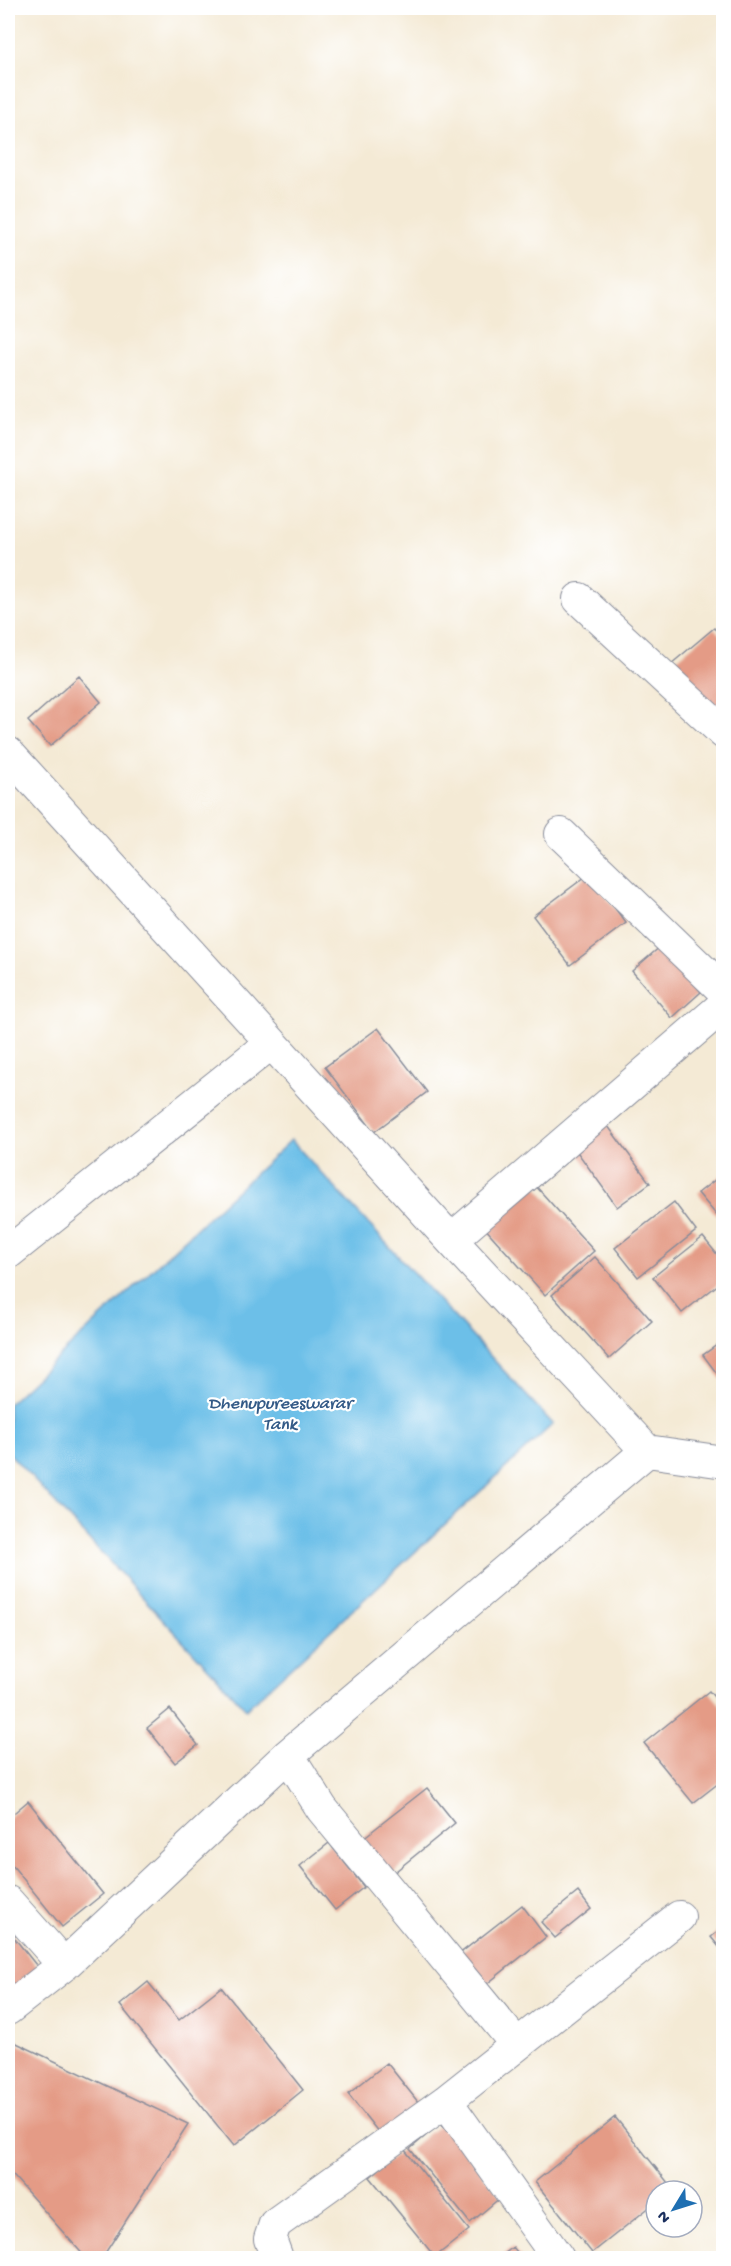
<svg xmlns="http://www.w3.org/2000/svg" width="731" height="2266" viewBox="0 0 731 2266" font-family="'Gochi Hand',sans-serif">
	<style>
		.water { fill: #6cbfe8; stroke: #4477a3; stroke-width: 1.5 }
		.building { fill: #e49b86 }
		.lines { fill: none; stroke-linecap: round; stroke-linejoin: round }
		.minor-casing { stroke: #888c9a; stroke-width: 34 }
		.minor { stroke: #fff; stroke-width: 32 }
		.labels { text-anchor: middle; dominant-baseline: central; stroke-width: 4.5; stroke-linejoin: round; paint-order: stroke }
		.water-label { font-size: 18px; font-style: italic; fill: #335a87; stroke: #fff }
	</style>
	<rect width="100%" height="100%" fill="#fff"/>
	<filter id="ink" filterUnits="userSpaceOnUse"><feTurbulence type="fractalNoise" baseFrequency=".0167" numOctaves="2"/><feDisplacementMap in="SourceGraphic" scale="12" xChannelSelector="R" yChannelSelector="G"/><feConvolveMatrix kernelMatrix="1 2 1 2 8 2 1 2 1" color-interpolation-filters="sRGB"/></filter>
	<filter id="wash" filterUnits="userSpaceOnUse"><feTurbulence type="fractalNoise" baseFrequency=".008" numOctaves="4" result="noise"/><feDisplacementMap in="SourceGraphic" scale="24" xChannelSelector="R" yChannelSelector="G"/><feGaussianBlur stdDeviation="1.35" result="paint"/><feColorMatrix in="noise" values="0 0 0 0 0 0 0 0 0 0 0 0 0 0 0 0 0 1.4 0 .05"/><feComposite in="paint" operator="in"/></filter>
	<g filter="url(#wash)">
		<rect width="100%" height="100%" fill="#f4ead5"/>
		<!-- water -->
		<path class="water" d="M291 1140 553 1424 246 1709 8 1452V1404Z"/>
		<g id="blocks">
			<!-- building -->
			<path class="building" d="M714 628 724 639V726L671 664Z
				M79 676 101 702 50 746 28 721Z
				M589 874 626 923 570 965 533 916Z
				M661 946 701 992 672 1018 632 971Z
				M378 1028 427 1092 374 1132 325 1067Z
				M602 1118 650 1183 617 1207 570 1142Z
				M724 1173V1224L698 1193Z
				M533 1183 594 1251 545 1295 484 1227Z
				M674 1202 696 1231 638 1277 615 1248Z
				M703 1237 724 1263V1280L682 1313 653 1277Z
				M595 1257 652 1321 609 1359 552 1295Z
				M724 1340V1383L703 1355Z
				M709 1691 724 1709V1779L693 1803 644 1743Z
				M170 1709 198 1745 175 1763 147 1728Z
				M427 1788 455 1823 391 1875 362 1839Z
				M28 1801 103 1894 62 1927 8 1860V1818Z
				M329 1843 364 1887 335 1910 300 1866Z
				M578 1892 591 1909 555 1938 541 1922Z
				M522 1905 546 1937 483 1987 458 1955Z
				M724 1927V1953L711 1937Z
				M8 1930 40 1970 8 1996Z
				M148 1982 179 2020 221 1987 303 2090 234 2146 120 2005Z
				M8 2039 188 2124 102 2258H86L8 2170Z
				M387 2063 426 2112 387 2143 348 2094Z
				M615 2117 673 2189 670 2191H656V2202L592 2253 535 2182Z
				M441 2123 501 2197 470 2223 410 2149Z
				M404 2149 469 2230 435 2257 370 2177Z
				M513 2247 522 2258H499Z"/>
		</g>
	</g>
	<g filter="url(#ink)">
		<use href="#blocks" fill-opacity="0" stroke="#888c9a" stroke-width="1.5"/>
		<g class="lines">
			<defs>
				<path id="minor" d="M579 599 724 733
					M8 753 451 1240 647 1451 724 1462
					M561 834 724 991
					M451 1240 724 1005
					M8 1253 271 1043
					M288 1755 322 1809 517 2045
					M8 1902 64 1965
					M8 2009 64 1965 288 1755 647 1451
					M446 2101 558 2258
					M277 2258 270 2239 275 2224 446 2101 679 1917"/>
			</defs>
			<!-- minor casing -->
			<use href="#minor" class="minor-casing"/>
			<!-- minor -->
			<use href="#minor" class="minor"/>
		</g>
	</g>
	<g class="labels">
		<!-- water labels -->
		<g class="water-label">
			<text x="280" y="1404">Dhenupureeswarar<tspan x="280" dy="21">Tank</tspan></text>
		</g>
	</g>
	<!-- margin -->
	<rect width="731" height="2266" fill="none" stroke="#fff" stroke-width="30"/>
	<!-- north arrow -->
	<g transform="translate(674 2209) rotate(232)"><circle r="28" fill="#ffffff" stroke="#a4acbf" stroke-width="1.5"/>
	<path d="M0-4.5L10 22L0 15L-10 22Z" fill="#1f6fb2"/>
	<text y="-9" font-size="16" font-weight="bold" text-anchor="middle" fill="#1b2f5e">N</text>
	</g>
</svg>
